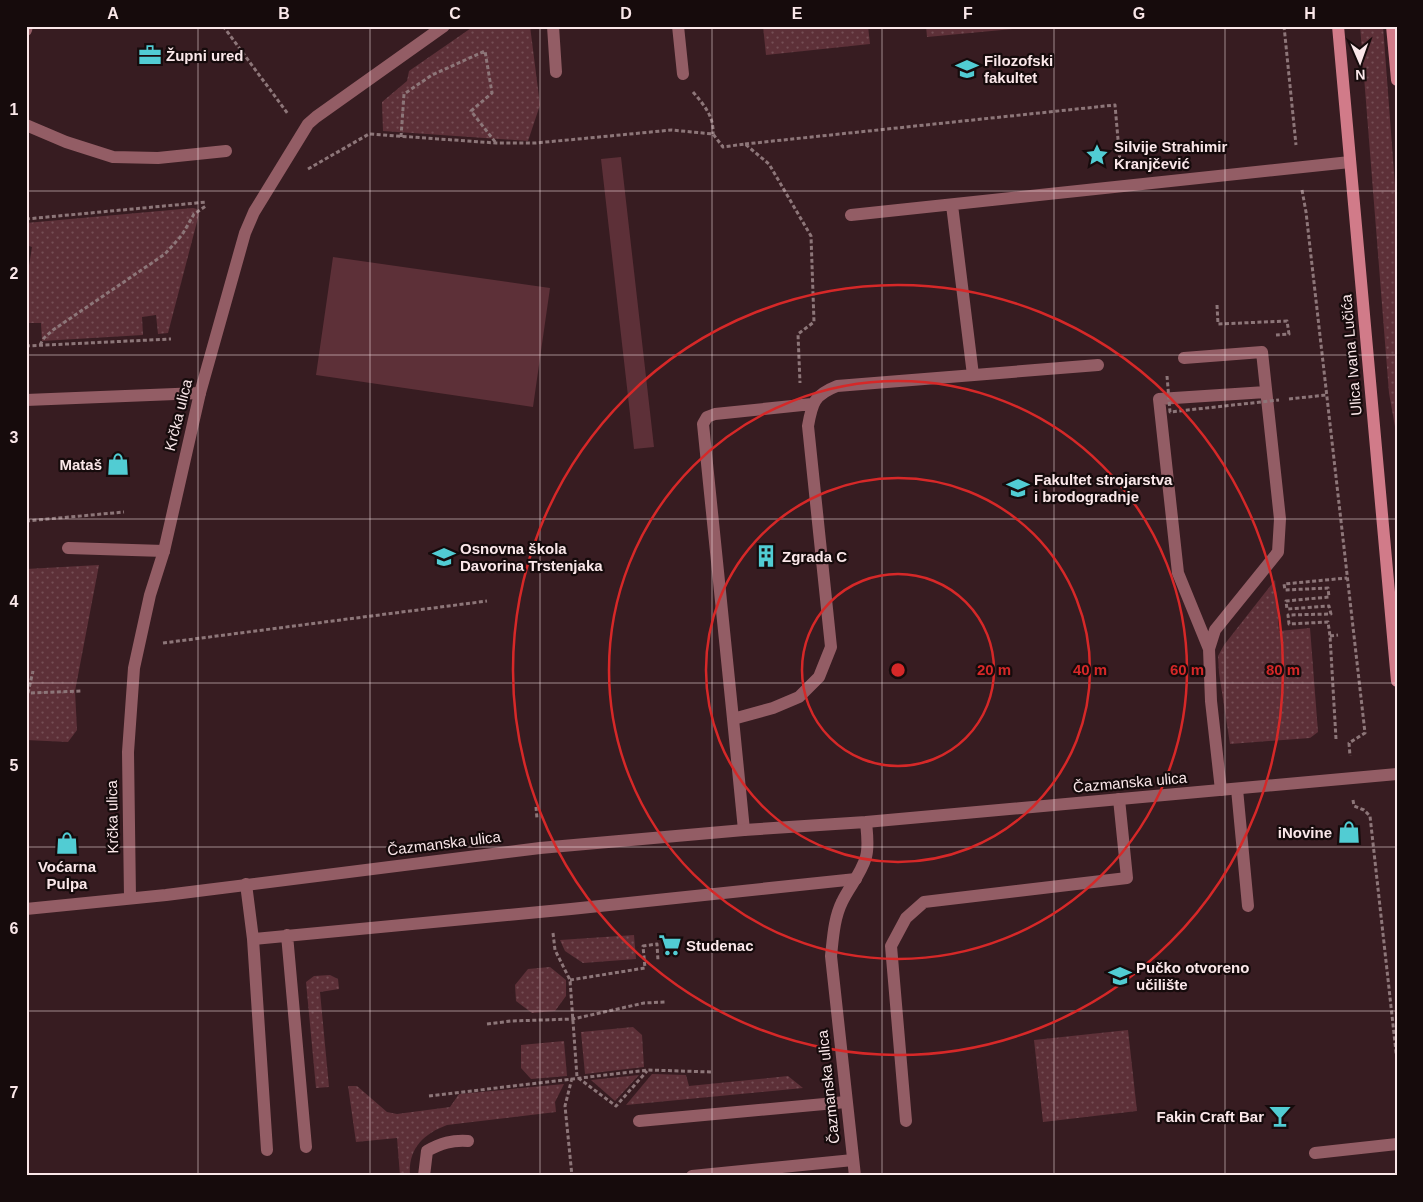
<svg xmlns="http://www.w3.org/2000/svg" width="1423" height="1202" viewBox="0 0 1423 1202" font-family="Arial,sans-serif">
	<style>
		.green { fill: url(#green-dots) }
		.pitch { fill: #5d3038 }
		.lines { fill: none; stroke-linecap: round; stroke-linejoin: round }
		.path { stroke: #8d7679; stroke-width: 3; stroke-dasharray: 4 2.5; stroke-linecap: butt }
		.lane { stroke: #935d65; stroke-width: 12 }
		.street { stroke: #935d65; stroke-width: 12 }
		.secondary { stroke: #d17b89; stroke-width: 12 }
		.path-bridge { stroke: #8d7679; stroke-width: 3; stroke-dasharray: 4 2.5; stroke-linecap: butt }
		.grid { fill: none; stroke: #fae7e9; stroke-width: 1; stroke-opacity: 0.55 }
		.ring { fill: none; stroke: #d62828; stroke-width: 2.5 }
		.labels { text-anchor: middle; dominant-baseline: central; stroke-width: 4.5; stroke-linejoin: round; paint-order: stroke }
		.poi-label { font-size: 15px; font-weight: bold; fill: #fae7e9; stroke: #160b0c; text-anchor: start }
		.street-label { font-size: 15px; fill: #fae7e9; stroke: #160b0c }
		.centre { fill: #d62828; stroke: #160b0c; stroke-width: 2.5 }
		.ring-label { font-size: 15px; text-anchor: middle; font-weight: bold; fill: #d62828; stroke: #160b0c; stroke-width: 4.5; stroke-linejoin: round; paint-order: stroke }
		.neatline { fill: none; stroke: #fae7e9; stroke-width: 2 }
		.grid-label { font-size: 16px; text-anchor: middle; font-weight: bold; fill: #fae7e9 }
	</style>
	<defs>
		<pattern id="green-dots" width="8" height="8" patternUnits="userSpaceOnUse" patternTransform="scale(1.25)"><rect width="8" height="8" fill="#5d3038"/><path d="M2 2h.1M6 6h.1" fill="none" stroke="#754e55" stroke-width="1.8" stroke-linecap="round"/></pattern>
	</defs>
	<rect width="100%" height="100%" fill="#371c21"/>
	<!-- green -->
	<path class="green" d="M474 26H530L540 105 528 141 383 131 382 102 407 81 409 71Z
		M763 26H868L870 44 766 55Z
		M926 26H1035V27L927 37Z
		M1360 26H1383L1397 212V438L1389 393Z
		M193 208 197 209 199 214 168 333 158 334 156 315 142 317 143 335 42 341 41 323H27L26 342V284L32 247 26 245V223Z
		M99 565 75 691 77 730 68 742 26 740V569Z
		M1275 580 1279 631 1310 628 1318 732 1310 738 1230 744 1219 673 1218 656 1224 645Z
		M634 935 636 959 583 963 565 951 560 940Z
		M550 967 566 980V996L555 1011 532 1013 516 1001 515 985 528 969Z
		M330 975 338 979 339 989 320 992 329 1087 316 1088 306 982 314 976Z
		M633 1027 642 1035 644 1067 585 1074 581 1032Z
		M1128 1030 1137 1111 1043 1122 1034 1040Z
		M564 1041 567 1076 531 1079 521 1068V1045Z
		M652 1074 686 1075 689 1086 788 1076 803 1088 626 1105Z
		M639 1075 615 1101 591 1080Z
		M564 1084 555 1102 556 1112 447 1125C423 1134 408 1149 410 1176H400L397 1138 356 1142 348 1086H357L387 1112 397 1114 450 1107 459 1094Z"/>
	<!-- pitch -->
	<path class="pitch" d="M621 157 654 447 634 449 601 159Z
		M333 257 550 288 533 407 316 375Z"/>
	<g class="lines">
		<!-- path -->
		<path class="path" d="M223 26 288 114
			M1284 26 1296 145
			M693 92C704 105 714 116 713 134
			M401 137 404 94 432 75 485 51 492 93 471 111 496 143
			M745 144 1115 105 1120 162H1121
			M308 169 369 134 496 143H536L672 130 713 134 723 147 745 144 769 164 811 236 814 322 798 334 800 383
			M1302 190 1306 212 1365 733 1349 743 1350 756
			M26 219 207 202
			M1217 305 1218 324 1287 321 1289 334 1276 335
			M40 345 44 338 53 330 165 254 182 235 194 214 206 206
			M26 346 171 339
			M1289 399 1326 395
			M26 521 124 512
			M1330 636 1338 635
			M163 643 487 601
			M28 693 33 671
			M26 696 28 693 82 691
			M1336 739 1330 636 1328 622 1289 624 1288 615 1331 614 1329 606 1287 609 1286 601 1329 597 1328 588 1285 590 1284 584 1347 578
			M1353 800 1354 806 1364 810 1370 816 1397 1061
			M536 807 537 819
			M553 933 555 950 570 980 577 1077 616 1106 647 1071
			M570 980 645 968 643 946 657 944 658 961
			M487 1024 511 1021 573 1019 644 1003 666 1002
			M572 1078 565 1106 572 1176
			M429 1096 648 1070 712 1072"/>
		<!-- lane -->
		<path class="lane" d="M553 26 556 72
			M678 26 683 74
			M26 125 66 142 113 157 158 158 226 151
			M952 205 973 375
			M851 215 1350 162
			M1184 358 1262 352 1280 519 1278 552 1215 630 1209 649 1211 701 1221 790
			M26 400 200 393
			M68 548 164 551
			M1209 649 1178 573 1159 399 1266 392
			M733 719 703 424 707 417 715 414 812 404
			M1237 789 1248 906
			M744 830 733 719 773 708 799 697 819 677 831 647 808 426C812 403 814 395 837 386L1098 365
			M246 884 253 939 571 909 856 879
			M287 935 306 1147
			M253 939 267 1150
			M639 1121 846 1102
			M906 1121 891 946 906 918 924 902 1127 878 1119 799
			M1315 1153 1397 1144
			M424 1176 427 1151C441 1143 452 1140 468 1141
			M692 1176 853 1160"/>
		<!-- street -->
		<path class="street" d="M26 30 27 26
			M130 898 128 752 134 668 150 595 164 551 200 393 245 233 254 212 308 124 316 117 444 26
			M26 909 166 895 540 848 744 830 866 822 1397 774
			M855 1176 831 956C833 938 834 918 842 902 849 887 861 874 866 857 869 846 867 833 866 822"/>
		<!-- secondary -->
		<path class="secondary" d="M1338 26 1397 681
			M1392 26 1397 80"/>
		<!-- path-bridge -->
		<path class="path-bridge" d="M1167 376 1170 412 1279 400"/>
	</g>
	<!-- grid -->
	<path class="grid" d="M198 26V1176M370 26V1176M540 26V1176M712 26V1176M882 26V1176M1054 26V1176M1225 26V1176M26 191H1397M26 355H1397M26 519H1397M26 683H1397M26 847H1397M26 1011H1397"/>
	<!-- distance rings -->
	<g class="ring">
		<circle cx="898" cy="670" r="96"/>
		<circle cx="898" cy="670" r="192"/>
		<circle cx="898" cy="670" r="289"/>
		<circle cx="898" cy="670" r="385"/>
	</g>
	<!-- icons -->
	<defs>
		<symbol id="office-bare" viewBox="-9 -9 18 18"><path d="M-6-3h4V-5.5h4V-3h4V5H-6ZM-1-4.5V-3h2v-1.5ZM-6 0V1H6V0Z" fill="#51ccd3" stroke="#160b0c" stroke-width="2.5" paint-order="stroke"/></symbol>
		<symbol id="university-bare" viewBox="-9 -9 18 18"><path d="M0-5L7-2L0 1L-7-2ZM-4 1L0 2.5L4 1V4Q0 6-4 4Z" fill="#51ccd3" stroke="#160b0c" stroke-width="2.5" paint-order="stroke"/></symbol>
		<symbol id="sight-bare" viewBox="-9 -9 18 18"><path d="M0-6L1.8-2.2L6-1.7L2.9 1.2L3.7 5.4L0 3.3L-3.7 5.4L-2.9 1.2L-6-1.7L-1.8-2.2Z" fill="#51ccd3" stroke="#160b0c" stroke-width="2.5" paint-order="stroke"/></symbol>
		<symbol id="shop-bare" viewBox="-9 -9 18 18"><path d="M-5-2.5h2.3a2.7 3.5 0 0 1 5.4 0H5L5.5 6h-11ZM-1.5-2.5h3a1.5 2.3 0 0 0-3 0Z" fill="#51ccd3" stroke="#160b0c" stroke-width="2.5" paint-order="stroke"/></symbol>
		<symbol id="building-bare" viewBox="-9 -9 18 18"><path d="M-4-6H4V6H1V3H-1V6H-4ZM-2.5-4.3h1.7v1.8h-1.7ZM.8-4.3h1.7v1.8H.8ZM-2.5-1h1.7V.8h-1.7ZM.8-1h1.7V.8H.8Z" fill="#51ccd3" stroke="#160b0c" stroke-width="2.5" paint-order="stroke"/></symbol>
		<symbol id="school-bare" viewBox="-9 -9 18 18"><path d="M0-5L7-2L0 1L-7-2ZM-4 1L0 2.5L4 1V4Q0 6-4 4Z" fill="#51ccd3" stroke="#160b0c" stroke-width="2.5" paint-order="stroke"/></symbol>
		<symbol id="supermarket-bare" viewBox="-9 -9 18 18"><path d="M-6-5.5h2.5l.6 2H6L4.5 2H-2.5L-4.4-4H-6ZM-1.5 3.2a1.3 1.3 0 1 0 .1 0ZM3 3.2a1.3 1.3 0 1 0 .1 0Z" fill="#51ccd3" stroke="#160b0c" stroke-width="2.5" paint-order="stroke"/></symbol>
		<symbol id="bar-bare" viewBox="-9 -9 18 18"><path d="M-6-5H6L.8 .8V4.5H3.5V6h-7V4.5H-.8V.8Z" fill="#51ccd3" stroke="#160b0c" stroke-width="2.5" paint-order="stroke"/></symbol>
	</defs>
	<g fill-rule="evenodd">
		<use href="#office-bare" x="134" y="39" width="32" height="32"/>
		<use href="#university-bare" x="951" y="53" width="32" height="32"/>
		<use href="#sight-bare" x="1081" y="139" width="32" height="32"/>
		<use href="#shop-bare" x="102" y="448" width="32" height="32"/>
		<use href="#university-bare" x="1002" y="472" width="32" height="32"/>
		<use href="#building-bare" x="750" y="540" width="32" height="32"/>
		<use href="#school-bare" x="428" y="541" width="32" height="32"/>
		<use href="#shop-bare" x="1333" y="816" width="32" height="32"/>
		<use href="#shop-bare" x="51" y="827" width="32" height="32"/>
		<use href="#supermarket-bare" x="654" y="929" width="32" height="32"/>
		<use href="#university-bare" x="1104" y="960" width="32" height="32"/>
		<use href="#bar-bare" x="1264" y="1100" width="32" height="32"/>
	</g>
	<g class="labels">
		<!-- poi labels -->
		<g class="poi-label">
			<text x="166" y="55">Župni ured</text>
			<text x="984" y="60">Filozofski<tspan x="984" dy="17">fakultet</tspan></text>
			<text x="1114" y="146">Silvije Strahimir<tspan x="1114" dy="17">Kranjčević</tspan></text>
			<text x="102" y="464" text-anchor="end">Mataš</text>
			<text x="1034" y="479">Fakultet strojarstva<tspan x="1034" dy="17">i brodogradnje</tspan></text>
			<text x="460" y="548">Osnovna škola<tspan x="460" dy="17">Davorina Trstenjaka</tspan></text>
			<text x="782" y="556">Zgrada C</text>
			<text x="1332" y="832" text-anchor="end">iNovine</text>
			<text x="67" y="866" text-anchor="middle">Voćarna<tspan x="67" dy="17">Pulpa</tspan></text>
			<text x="686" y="945">Studenac</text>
			<text x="1136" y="967">Pučko otvoreno<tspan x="1136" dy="17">učilište</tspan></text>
			<text x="1264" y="1116" text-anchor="end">Fakin Craft Bar</text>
		</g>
		<!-- street labels -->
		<g class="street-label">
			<text transform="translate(1351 355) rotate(-95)">Ulica Ivana Lučića</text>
			<text transform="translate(178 415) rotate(-76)">Krčka ulica</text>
			<text transform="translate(1130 782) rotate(-5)">Čazmanska ulica</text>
			<text transform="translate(112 817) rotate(-91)">Krčka ulica</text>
			<text transform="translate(444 843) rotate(-7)">Čazmanska ulica</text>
			<text transform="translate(828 1087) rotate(-96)">Čazmanska ulica</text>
		</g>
	</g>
	<circle cx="898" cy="670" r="8" class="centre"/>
	<g class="ring-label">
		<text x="994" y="675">20 m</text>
		<text x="1090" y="675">40 m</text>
		<text x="1187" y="675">60 m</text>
		<text x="1283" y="675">80 m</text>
	</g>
	<!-- border -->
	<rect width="1423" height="1202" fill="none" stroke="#160b0c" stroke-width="55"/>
	<!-- north arrow -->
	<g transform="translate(1360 62) rotate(178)" stroke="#160b0c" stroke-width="4" paint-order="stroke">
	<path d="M0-4L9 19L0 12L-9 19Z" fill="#fae7e9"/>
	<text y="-8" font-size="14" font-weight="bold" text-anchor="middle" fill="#fae7e9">N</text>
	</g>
	<rect x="28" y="28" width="1368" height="1146" class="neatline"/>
	<g class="grid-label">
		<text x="113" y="19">A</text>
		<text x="284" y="19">B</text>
		<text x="455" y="19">C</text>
		<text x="626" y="19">D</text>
		<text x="797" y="19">E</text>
		<text x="968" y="19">F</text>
		<text x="1139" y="19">G</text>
		<text x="1310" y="19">H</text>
		<text x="14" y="115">1</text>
		<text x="14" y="279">2</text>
		<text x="14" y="443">3</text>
		<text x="14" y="607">4</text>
		<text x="14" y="771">5</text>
		<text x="14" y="934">6</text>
		<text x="14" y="1098">7</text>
	</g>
</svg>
